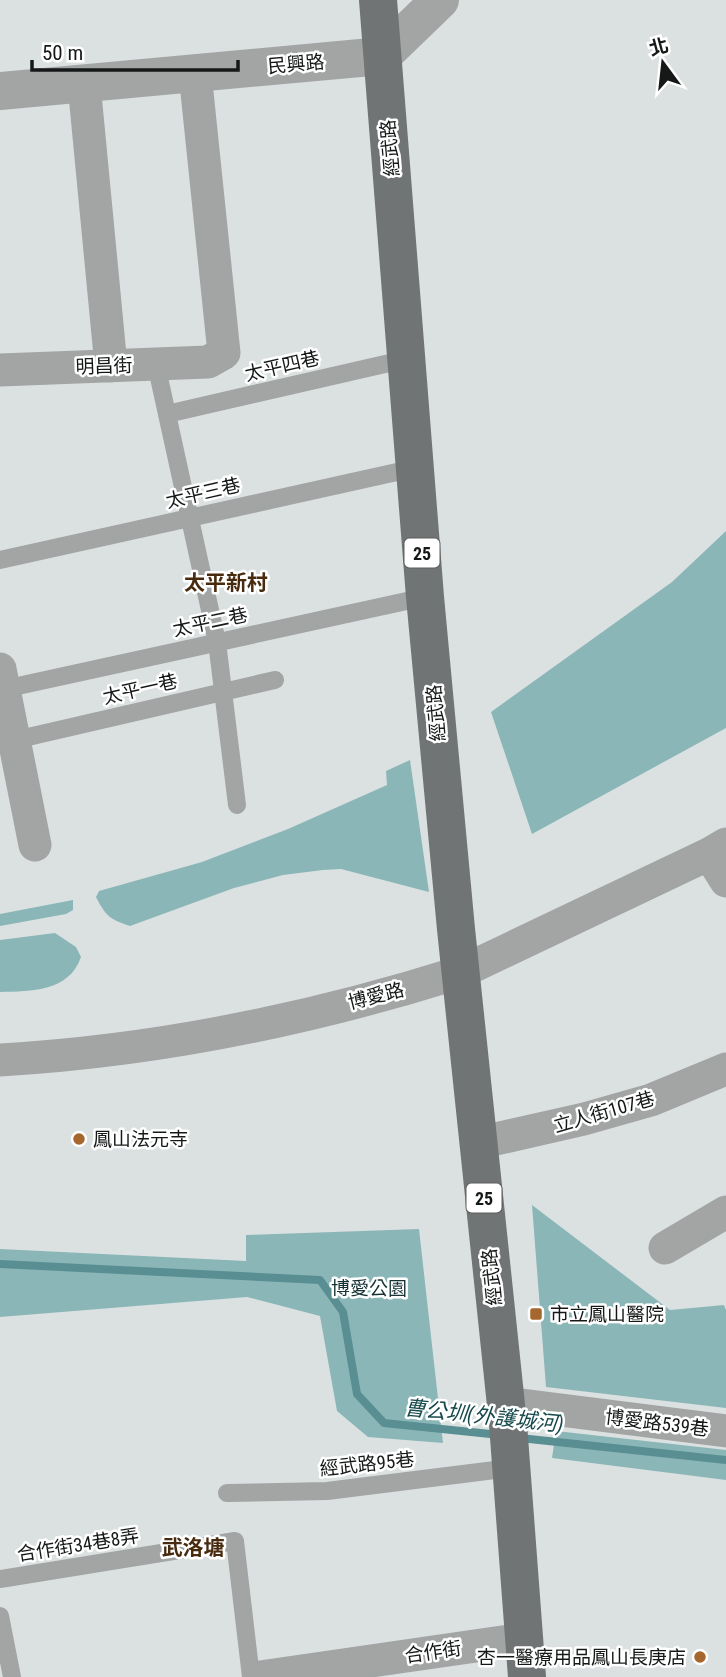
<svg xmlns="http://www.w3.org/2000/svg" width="726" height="1677" viewBox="0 0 726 1677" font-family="'Roboto Condensed','Noto Sans TC',sans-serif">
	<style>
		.green { fill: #8bb6b8 }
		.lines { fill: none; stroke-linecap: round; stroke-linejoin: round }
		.stream { stroke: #598f92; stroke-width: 8 }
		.service { stroke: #a3a5a5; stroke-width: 18 }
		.minor { stroke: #a3a5a5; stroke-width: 33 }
		.tertiary { stroke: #a3a5a5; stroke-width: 38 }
		.primary { stroke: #707475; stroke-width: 38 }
		.poi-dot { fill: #a5672d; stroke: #fff; stroke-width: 2.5 }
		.labels { text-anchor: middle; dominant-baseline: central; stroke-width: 5; stroke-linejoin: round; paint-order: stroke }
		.shield { fill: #fff; stroke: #5c5d5d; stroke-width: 2 }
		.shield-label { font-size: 18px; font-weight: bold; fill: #161818 }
		.street-label { font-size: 19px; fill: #161818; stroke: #fff }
		.poi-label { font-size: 19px; fill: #161818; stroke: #fff; text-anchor: start }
		.park-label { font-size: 19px; fill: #153234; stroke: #fff }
		.neighbourhood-label { font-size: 21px; font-weight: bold; fill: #482b0f; stroke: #fff }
		.water-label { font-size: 21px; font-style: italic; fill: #16494b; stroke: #fff }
	</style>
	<rect width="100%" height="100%" fill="#dbe1e1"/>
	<!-- green -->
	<path class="green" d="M726 531V728L532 834 491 712 672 582Z
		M410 760 429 892 341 869 323 870 283 875 234 888 130 926C109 919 106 916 96 897L99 891 202 862 288 829 387 785 386 771Z
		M73 900V910L66 914 0 926V914Z
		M55 933 76 947 81 957C69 992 31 991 0 992V940Z
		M532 1205 670 1310 724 1305 726 1310V1408L546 1387Z
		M419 1229 443 1443 368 1437 337 1411 320 1316 247 1297 0 1317V1249L246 1261V1235Z
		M556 1431 726 1450V1480L552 1458Z"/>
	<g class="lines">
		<!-- stream -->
		<path class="stream" d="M0 1264 320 1280 343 1312 357 1394 384 1423 500 1435
			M520 1438 726 1460"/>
		<!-- service -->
		<path class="service" d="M156 364 217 642 237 805
			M167 414 407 359
			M0 560 415 468
			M4 689 425 597
			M15 740 275 680
			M227 1493 327 1491 511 1468
			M0 1579 235 1541 251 1677
			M0 1616 12 1677"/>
		<!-- minor -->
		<path class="minor" d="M84 84 111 366
			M0 370 208 362 224 353 195 73
			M0 669 35 845
			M709 854 726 881
			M0 1060C156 1051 312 1019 461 972L709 854 726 844
			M478 1143 584 1119 651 1100 726 1069
			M665 1248 726 1212
			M505 1403 726 1431
			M260 1677 524 1639"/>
		<!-- tertiary -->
		<path class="tertiary" d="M0 91 382 56 440 0"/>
		<!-- primary -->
		<path class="primary" d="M378 0 425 597 456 929 508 1424 527 1677"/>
	</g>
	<!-- markers -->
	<g class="poi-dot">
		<circle cx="79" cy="1139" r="7"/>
		<rect x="529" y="1307" width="14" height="14" rx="3.5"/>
		<circle cx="700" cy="1657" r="7"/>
	</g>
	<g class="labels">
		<!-- shield labels -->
		<g class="shield">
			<rect x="404.5" y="538.5" width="35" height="29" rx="5"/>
			<rect x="466.5" y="1183.5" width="35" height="29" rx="5"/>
		</g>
		<g class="shield-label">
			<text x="422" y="553">25</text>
			<text x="484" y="1198">25</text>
		</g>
		<!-- street labels -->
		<g class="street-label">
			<text transform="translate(296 64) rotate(-5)">民興路</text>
			<text transform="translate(390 148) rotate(-95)">經武路</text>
			<text transform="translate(104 366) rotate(-2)">明昌街</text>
			<text transform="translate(282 366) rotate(-13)">太平四巷</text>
			<text transform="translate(203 493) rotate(-13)">太平三巷</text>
			<text transform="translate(210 622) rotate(-12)">太平二巷</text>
			<text transform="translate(140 689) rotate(-13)">太平一巷</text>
			<text transform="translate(436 713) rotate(-95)">經武路</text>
			<text transform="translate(376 996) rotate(-14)">博愛路</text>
			<text transform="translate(604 1112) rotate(-16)">立人街107巷</text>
			<text transform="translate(492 1277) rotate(-96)">經武路</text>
			<text transform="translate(657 1423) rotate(7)">博愛路539巷</text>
			<text transform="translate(367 1464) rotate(-6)">經武路95巷</text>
			<text transform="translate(78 1545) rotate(-9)">合作街34巷8弄</text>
			<text transform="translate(433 1652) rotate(-8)">合作街</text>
		</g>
		<!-- poi labels -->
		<g class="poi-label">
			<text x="93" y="1139">鳳山法元寺</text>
			<text x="550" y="1314">市立鳳山醫院</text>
			<text x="686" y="1657" text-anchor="end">杏一醫療用品鳳山長庚店</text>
		</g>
		<!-- park labels -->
		<g class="park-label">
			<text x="369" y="1288">博愛公園</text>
		</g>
		<!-- neighbourhood labels -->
		<g class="neighbourhood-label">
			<text x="226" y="583">太平新村</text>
			<text x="193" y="1548">武洛塘</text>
		</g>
		<!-- water labels -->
		<g class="water-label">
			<text transform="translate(484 1416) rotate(6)">曹公圳(外護城河)</text>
		</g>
	</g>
	<!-- north arrow -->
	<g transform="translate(663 63) rotate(345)" stroke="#ffffff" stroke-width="5" paint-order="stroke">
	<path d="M0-5L12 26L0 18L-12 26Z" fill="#161818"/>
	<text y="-10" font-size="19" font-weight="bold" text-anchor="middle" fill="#161818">北</text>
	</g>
	<!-- scale -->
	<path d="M32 60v10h206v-10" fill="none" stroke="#161818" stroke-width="3.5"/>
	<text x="42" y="60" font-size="21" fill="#161818" stroke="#ffffff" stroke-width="5" paint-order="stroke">50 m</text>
</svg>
